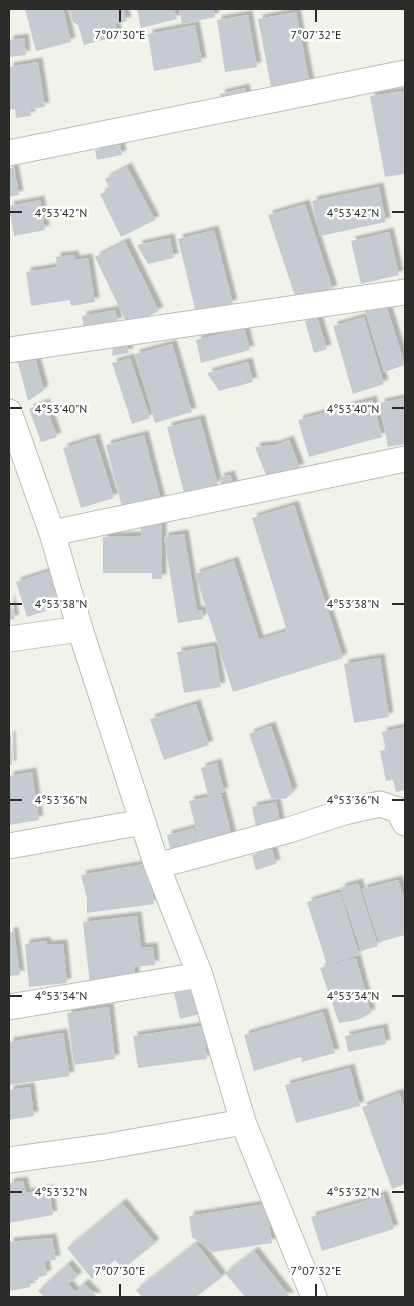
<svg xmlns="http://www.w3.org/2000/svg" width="414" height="1306" viewBox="0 0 414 1306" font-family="'PT Sans',sans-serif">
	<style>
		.building { fill: #c6cbd2; filter: url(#shadow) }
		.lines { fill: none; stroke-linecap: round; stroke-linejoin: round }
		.minor-casing { stroke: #bcbeb6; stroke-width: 27 }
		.minor { stroke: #fff; stroke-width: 25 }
		.ticks { fill: none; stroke: #2b2c29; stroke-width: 2 }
		.ticks-label { font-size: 12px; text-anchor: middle; fill: #2b2c29; stroke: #fff; stroke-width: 5; stroke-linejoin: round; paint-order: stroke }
	</style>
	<defs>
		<filter id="shadow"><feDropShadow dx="4.5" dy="-4.5" stdDeviation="1" flood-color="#0004"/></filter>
	</defs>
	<rect width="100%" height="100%" fill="#f1f3eb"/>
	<!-- building -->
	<path class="building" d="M25 9H63L71 42 36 51Z
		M69 9H123L127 21 115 24 118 36 84 45 78 25 73 22Z
		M137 9H174L177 19 141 28Z
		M179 9H213L215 17 182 24Z
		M296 12 311 90 273 97 258 19Z
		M248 15 257 67 225 72 217 20Z
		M195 25 202 62 154 71 148 34Z
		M24 38 26 55 9 57V40Z
		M38 62 45 107 30 109 31 116 16 118 15 109 9 110V67Z
		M245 88 247 98 223 104 220 94Z
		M403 91 405 102V174L385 177 370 96Z
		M120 145 122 155 97 160 95 150Z
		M127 167 155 220 121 237 100 194 110 189 105 179Z
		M9 168H14L19 195 9 197Z
		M379 187 386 222 320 236 312 201Z
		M40 200 45 230 14 236 9 206Z
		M305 204 333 290 297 302 268 215Z
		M214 230 233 304 196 313 178 239Z
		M389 232 399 275 361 284 351 241Z
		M170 238 174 258 148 264 137 245Z
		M125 242 159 311 128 326 95 257Z
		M74 255 75 260 88 258 95 302 71 306 70 300 31 306 26 272 57 267 56 257Z
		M386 305 405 365 384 372 365 311Z
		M115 310 118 322 84 329 82 316Z
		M317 317 327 349 314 353 305 321Z
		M364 317 384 384 353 394 333 326Z
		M244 328 250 350 201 363 196 340Z
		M127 344 129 353 112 356 113 347Z
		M172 344 192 412 155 423 135 354Z
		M34 354 44 390 28 401 17 359Z
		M130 358 150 418 132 424 112 363Z
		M248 362 253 382 219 391 207 373Z
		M405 398V444L388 447 380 403Z
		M372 400 382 437 309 457 298 420Z
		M45 403 57 437 41 442 29 409Z
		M200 419 218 485 184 493 167 427Z
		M144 435 161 501 123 511 106 445Z
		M95 438 114 498 81 508 63 448Z
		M289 440 300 468 268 480 255 447 276 445Z
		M230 475 234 486 223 489 219 478Z
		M294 505 343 658 233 692 195 574 234 561 259 640 287 631 252 518Z
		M141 524H162V579H152V573H103V537L141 536Z
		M184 534 197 611 202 610 203 619 178 623 164 537Z
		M53 570 65 605 27 617 16 582Z
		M9 597 15 619 9 620Z
		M214 646 221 687 184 693 177 652Z
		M380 658 389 717 354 723 344 664Z
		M196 704 209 745 164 760 150 719Z
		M271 726 293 791 286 799 271 798 249 734Z
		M405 727V790L396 792 393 780 386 781 380 751 386 750 382 732Z
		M9 735H11L12 765H9Z
		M217 763 224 792 208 796 201 768Z
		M32 772 39 820 9 825V776Z
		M221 794 232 837 200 845 189 801Z
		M276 802 281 827 257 832 252 807Z
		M194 828 199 844 171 852 167 835Z
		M272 849 276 864 256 870 252 855Z
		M145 864 152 888 154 904 87 913V898L81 875Z
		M398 880 405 901V935L379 942 362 889Z
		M358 883 378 946 361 951 340 888Z
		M340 892 359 955 327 965 307 902Z
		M137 916 141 948 153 947 155 965 134 967 136 980 90 985 83 922Z
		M9 932H14L20 975 9 976Z
		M46 941 47 945 63 944 67 983 29 987 25 944Z
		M356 958 371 1013 358 1020 339 1023 320 968Z
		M195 989 200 1014 180 1019 174 993Z
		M109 1007 115 1059 74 1065 67 1013Z
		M323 1012 335 1053 302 1062 301 1057 254 1071 244 1035Z
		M203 1026 207 1059 138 1068 133 1036Z
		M383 1028 386 1044 348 1052 345 1036Z
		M63 1033 70 1076 9 1085V1042Z
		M350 1068 360 1106 296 1123 285 1085Z
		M30 1087 34 1116 9 1120V1090Z
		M399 1093 405 1110V1184L392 1189 362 1107Z
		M23 1181 26 1193 49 1189 53 1215 9 1223V1183Z
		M383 1195 394 1229 322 1251 311 1217Z
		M122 1203 155 1243 123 1269 115 1260 92 1279 67 1248Z
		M266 1204 272 1243 213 1252 192 1237 189 1216Z
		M52 1238 56 1260 45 1261 47 1275 38 1277V1280L29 1281 31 1287 9 1291V1242Z
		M196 1243 222 1277 196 1297H142L136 1290Z
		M254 1251 290 1297H245L225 1273Z
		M68 1264 78 1276 68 1284 75 1292 84 1283 97 1297H44L38 1291Z"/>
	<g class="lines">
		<defs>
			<path id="minor" d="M9 153 405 73
				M9 350 405 292
				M9 412 52 533 80 629 157 866 200 975 243 1122 314 1297
				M52 533 405 459
				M9 639 80 629
				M9 846 143 822
				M157 866 289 830 344 812 380 804 398 810 405 823
				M9 1007 200 975
				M9 1160 104 1147 243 1122"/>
		</defs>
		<!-- minor casing -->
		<use href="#minor" class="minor-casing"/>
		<!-- minor -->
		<use href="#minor" class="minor"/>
	</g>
	<!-- ticks -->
	<path class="ticks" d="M120 10V22M316 10V22M10 212H22M392 212H404M10 408H22M392 408H404M10 604H22M392 604H404M10 800H22M392 800H404M10 996H22M392 996H404M10 1192H22M392 1192H404M120 1284V1296M316 1284V1296"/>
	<g class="ticks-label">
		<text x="120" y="39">7°07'30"E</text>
		<text x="316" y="39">7°07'32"E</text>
		<text x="61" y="217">4°53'42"N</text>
		<text x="353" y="217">4°53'42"N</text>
		<text x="61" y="413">4°53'40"N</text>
		<text x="353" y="413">4°53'40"N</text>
		<text x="61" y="608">4°53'38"N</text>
		<text x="353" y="608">4°53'38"N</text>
		<text x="61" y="804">4°53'36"N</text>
		<text x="353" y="804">4°53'36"N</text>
		<text x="61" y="1000">4°53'34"N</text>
		<text x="353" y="1000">4°53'34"N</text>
		<text x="61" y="1196">4°53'32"N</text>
		<text x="353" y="1196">4°53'32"N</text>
		<text x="120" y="1275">7°07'30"E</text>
		<text x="316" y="1275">7°07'32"E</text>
	</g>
	<!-- border -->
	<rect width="414" height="1306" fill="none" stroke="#2b2c29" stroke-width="20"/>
</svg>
